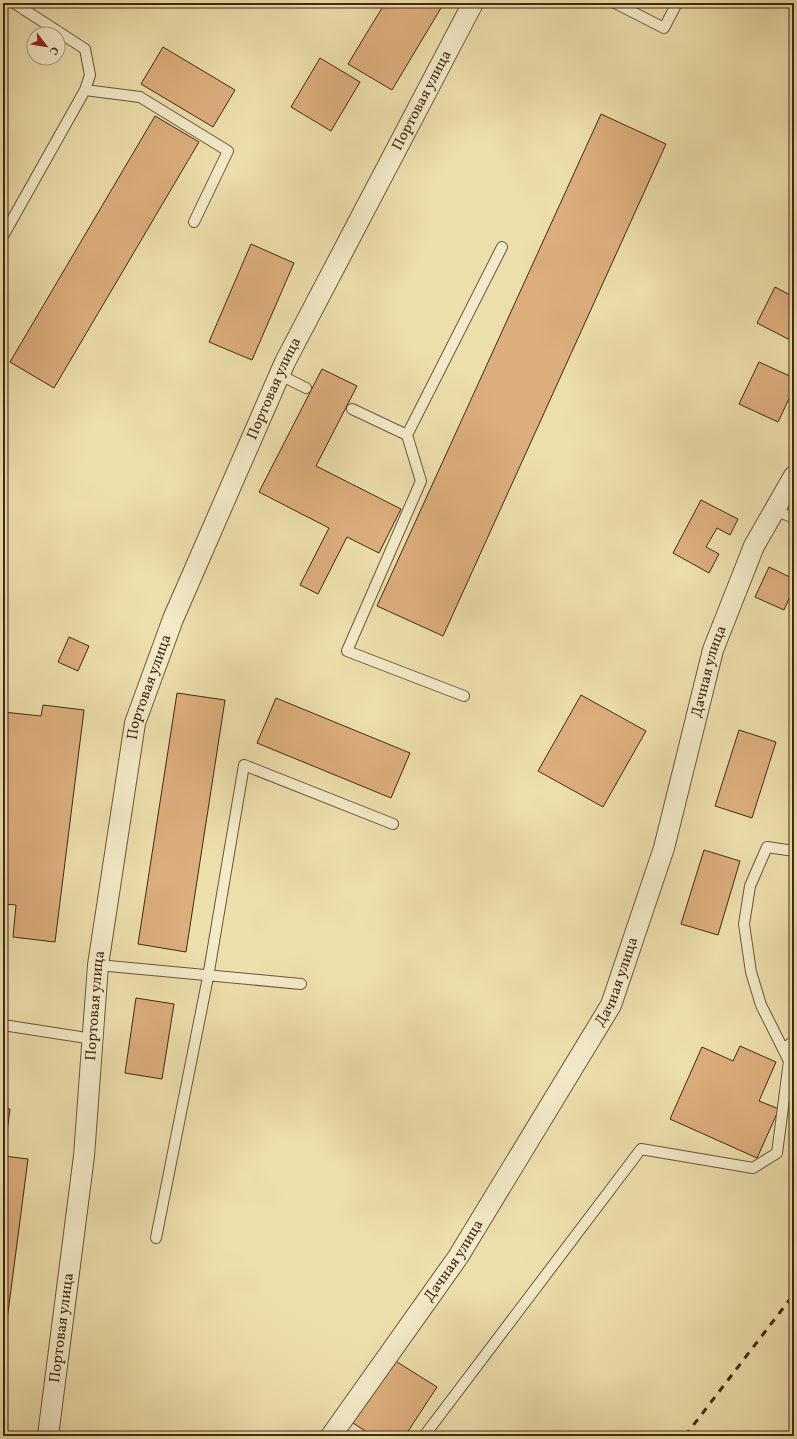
<svg xmlns="http://www.w3.org/2000/svg" width="797" height="1439" viewBox="0 0 797 1439" font-family="Vollkorn,serif">
	<style>
		.building { fill: #ddae7d; stroke: #422913 }
		.lines { fill: none; stroke-linecap: round; stroke-linejoin: round }
		.service-casing { stroke: #6d5639; stroke-width: 12 }
		.minor-casing { stroke: #6d5639; stroke-width: 22 }
		.service { stroke: #f3eac9; stroke-width: 10 }
		.minor { stroke: #f3eac9; stroke-width: 20 }
		.rail { stroke: #422913; stroke-width: 3; stroke-dasharray: 7 7; stroke-linecap: butt }
		.labels { text-anchor: middle; dominant-baseline: central; stroke-width: 4; stroke-linejoin: round; paint-order: stroke }
		.street-label { font-size: 15px; fill: #422913; stroke: #f3eac9 }
	</style>
	<rect width="100%" height="100%" fill="#eddfac"/>
	<filter id="stains"><feTurbulence type="fractalNoise" baseFrequency=".005" numOctaves="4"/><feColorMatrix values="0 0 0 0 .2 0 0 0 0 .09 0 0 0 0 .02 0 0 0 .5 -.17"/></filter>
	<radialGradient id="worn" r=".72"><stop offset=".6" stop-color="#630" stop-opacity="0"/><stop offset="1" stop-color="#630" stop-opacity=".3"/></radialGradient>
	<!-- building -->
	<path class="building" d="M385 3H444L392 90 348 64Z
		M163 47 235 90 213 127 141 84Z
		M320 58 360 82 331 131 291 107Z
		M601 114 666 144 443 636 377 606Z
		M155 116 199 142 54 388 10 362Z
		M251 244 294 263 252 360 209 342Z
		M775 287 794 297V342L757 323Z
		M759 362 794 378V388L778 422 739 404Z
		M322 369 357 386 316 466 401 509 379 553 347 537 318 594 300 585 329 528 259 492Z
		M701 500 738 519 730 535 717 528 706 547 719 554 709 573 673 553Z
		M769 567 794 579V587L784 610 755 597Z
		M69 637 89 646 78 671 58 662Z
		M177 693 225 700 186 952 138 944Z
		M581 695 646 731 603 807 538 771Z
		M276 698 410 753 391 798 257 743Z
		M43 705 84 710 55 942 13 937 16 905 3 904V712L41 716Z
		M739 730 776 742 752 818 715 806Z
		M704 850 740 861 718 935 681 924Z
		M136 998 174 1004 162 1079 125 1073Z
		M740 1046 776 1062 759 1101 779 1109 757 1158 670 1119 702 1047 733 1061Z
		M3 1108 10 1109 4 1156 28 1159 3 1351Z
		M394 1360 437 1387 405 1436H373L353 1423Z
		M3 1397 6 1398 3 1422Z"/>
	<g class="lines">
		<defs>
			<path id="service" d="M14 3 85 49 90 75 85 90
				M615 3 664 28 677 3
				M3 236 85 90 140 97 228 151 194 222
				M280 375 306 388
				M352 409 407 435 502 247
				M407 435 421 481 347 651 464 696
				M774 510 794 518
				M98 965 301 984
				M3 1025 93 1039
				M783 1049 794 1041
				M156 1238 208 977 244 765 393 824
				M424 1436 641 1149 753 1168 777 1153 789 1061 761 1005 751 972 744 924 750 886 767 847 794 851"/>
			<g id="minor">
				<path id="s1" d="M48 1436 84 1156 98 965 135 723 173 619 285 362 473 3"/>
				<path id="s2" d="M331 1436 458 1257 611 1005 664 848 713 650 754 546 794 476"/>
			</g>
		</defs>
		<!-- service casing -->
		<use href="#service" class="service-casing"/>
		<!-- minor casing -->
		<use href="#minor" class="minor-casing"/>
		<!-- service -->
		<use href="#service" class="service"/>
		<!-- minor -->
		<use href="#minor" class="minor"/>
		<!-- rail -->
		<path class="rail" d="M685 1436 794 1294"/>
	</g>
	<g class="labels">
		<!-- street labels -->
		<g class="street-label">
			<text stroke="none"><textPath href="#s1" startOffset="1405">Портовая улица</textPath></text>
			<text stroke="none"><textPath href="#s1" startOffset="1081">Портовая улица</textPath></text>
			<text stroke="none"><textPath href="#s2" startOffset="862">Дачная улица</textPath></text>
			<text stroke="none"><textPath href="#s1" startOffset="757">Портовая улица</textPath></text>
			<text stroke="none"><textPath href="#s2" startOffset="538">Дачная улица</textPath></text>
			<text stroke="none"><textPath href="#s1" startOffset="433">Портовая улица</textPath></text>
			<text stroke="none"><textPath href="#s2" startOffset="214">Дачная улица</textPath></text>
			<text stroke="none"><textPath href="#s1" startOffset="109">Портовая улица</textPath></text>
		</g>
	</g>
	<!-- margin -->
	<rect width="797" height="1439" fill="none" stroke="#eddfac" stroke-width="16"/>
	<rect x="4" y="4" width="789" height="1431" fill="none" stroke="#422913" stroke-width="2"/>
	<rect x="8" y="8" width="781" height="1423" fill="none" stroke="#422913"/>
	<!-- north arrow -->
	<g transform="translate(46 46) rotate(121)"><circle r="19" fill="#f3eac9" stroke="#ac9d80"/>
	<path d="M0-3L7 15L0 10L-7 15Z" fill="#8f2418"/>
	<text y="-6" font-size="11" font-weight="bold" text-anchor="middle" fill="#422913">С</text>
	</g>
	<rect width="100%" height="100%" filter="url(#stains)"/>
	<rect width="100%" height="100%" fill="url(#worn)"/>
</svg>
